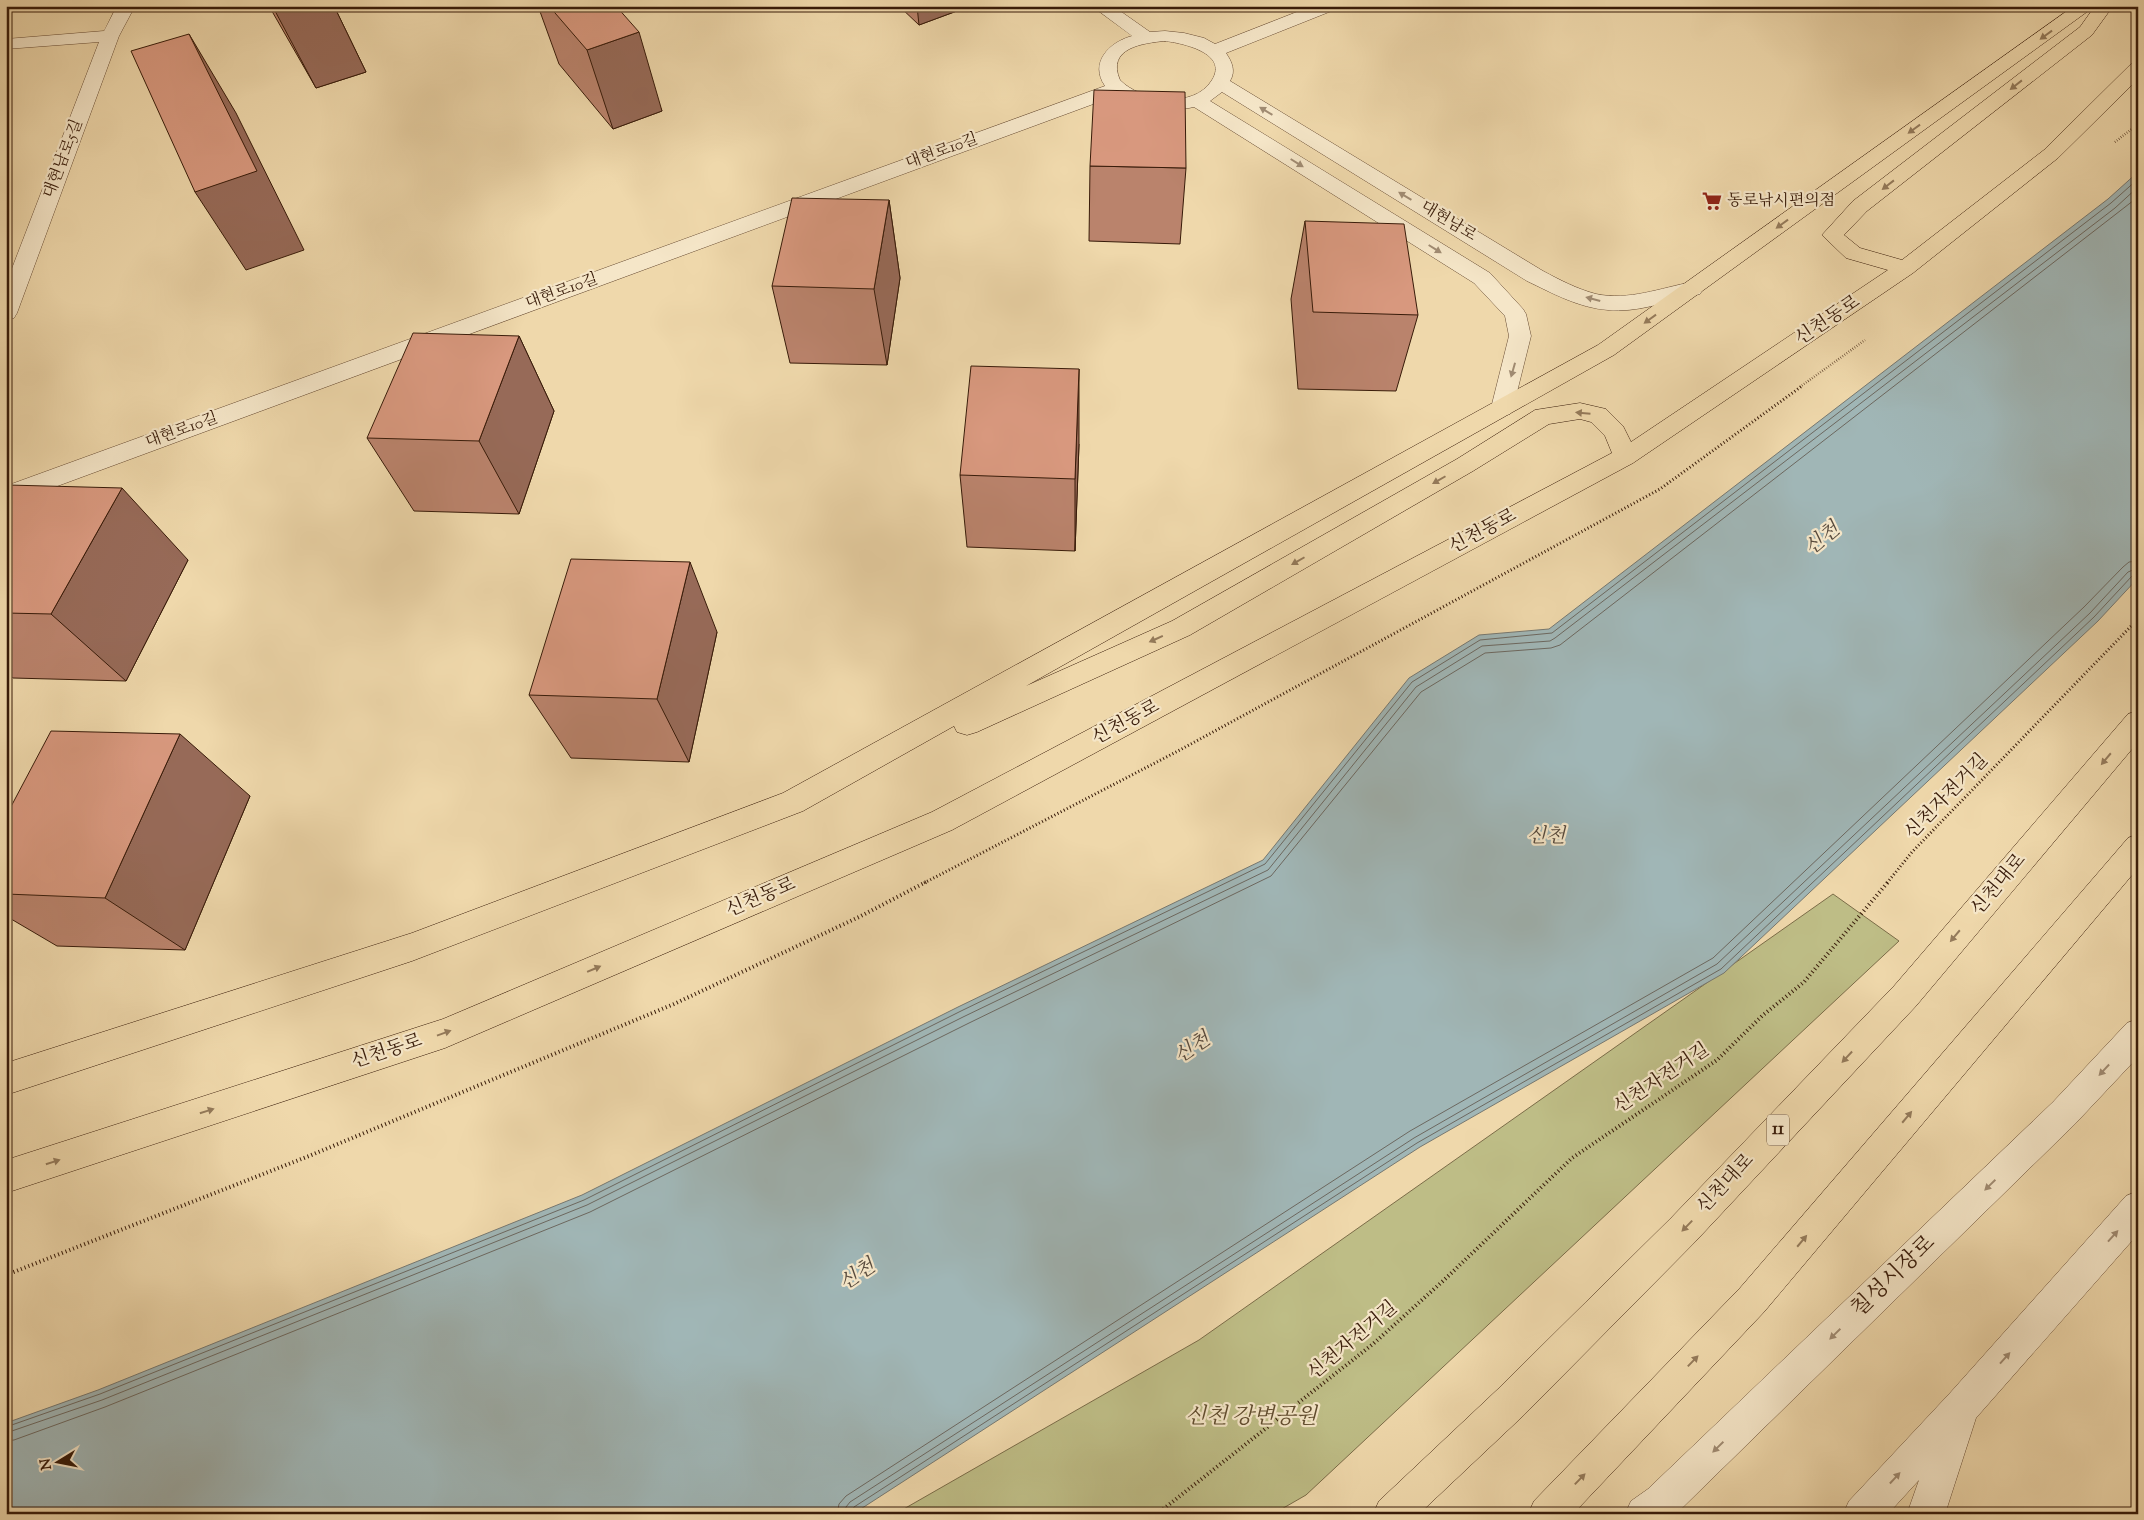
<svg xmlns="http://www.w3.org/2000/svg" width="2144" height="1520" viewBox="0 0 2144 1520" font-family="'Sorts Mill Goudy','Noto Serif KR',serif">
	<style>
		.green { fill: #bebd86; stroke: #7b6c48 }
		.water { fill: #a0b6b6; stroke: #767871 }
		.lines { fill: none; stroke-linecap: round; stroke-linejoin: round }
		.shore { stroke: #6c6860; stroke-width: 1 }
		.minor-casing { stroke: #664a32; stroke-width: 1 }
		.major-casing { stroke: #381b09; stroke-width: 1 }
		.highway-casing { stroke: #381b09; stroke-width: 1 }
		.path-far2 { stroke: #381b09; stroke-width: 2.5; stroke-dasharray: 0.5 2; stroke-linecap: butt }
		.path-far1 { stroke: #381b09; stroke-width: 3; stroke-dasharray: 1 2.5; stroke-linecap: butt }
		.path { stroke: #381b09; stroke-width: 4; stroke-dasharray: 1 3; stroke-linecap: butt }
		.minor { fill: #f5e6c8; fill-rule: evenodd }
		.major { fill: #efd8ab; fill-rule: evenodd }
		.highway { fill: #efd8ab; fill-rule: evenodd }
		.wall { fill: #ba836c; stroke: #381b09 }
		.shaded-wall { fill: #976a58; stroke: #381b09 }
		.building { fill: #d8987e; stroke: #381b09 }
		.oneway { fill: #947a5a }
		.oneway2 { fill: #a08b72 }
		.labels { text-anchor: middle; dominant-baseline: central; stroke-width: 4.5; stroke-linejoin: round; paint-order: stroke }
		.far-street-label { font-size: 16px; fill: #381b09; stroke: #f5e6c8 }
		.far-poi-label { font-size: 16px; fill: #381b09; stroke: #f5e6c8; text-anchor: start }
		.shield { fill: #f5e6c8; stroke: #715842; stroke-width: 1 }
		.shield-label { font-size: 18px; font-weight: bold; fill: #381b09 }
		.street-label { font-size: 19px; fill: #381b09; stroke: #f5e6c8 }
		.water-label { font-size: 20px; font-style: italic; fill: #574a3d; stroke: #f5e6c8 }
		.near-street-label { font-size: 22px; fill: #381b09; stroke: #f5e6c8 }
		.near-park-label { font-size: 22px; font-style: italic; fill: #604c2e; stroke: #f5e6c8 }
	</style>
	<rect width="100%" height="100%" fill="#efd8ab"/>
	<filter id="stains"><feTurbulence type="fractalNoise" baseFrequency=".004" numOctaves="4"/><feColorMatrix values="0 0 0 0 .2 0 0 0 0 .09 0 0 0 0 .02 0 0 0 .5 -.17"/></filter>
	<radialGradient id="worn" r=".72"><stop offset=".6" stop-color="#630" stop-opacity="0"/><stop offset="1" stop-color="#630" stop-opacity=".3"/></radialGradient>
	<!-- green -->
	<path class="green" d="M1833 894 1899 941 1306 1495 1273 1514H895L1199 1340Z"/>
	<!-- water -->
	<path class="water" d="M2138 172V578L2098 621 1724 973 1420 1147 853 1514H6V1423L98 1390 582 1195 958 1007 1263 860 1409 678 1479 635 1549 629 2108 199Z"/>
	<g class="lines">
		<!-- shore -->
		<path class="shore" d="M6 1427 100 1394 584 1200 961 1011 1265 864 1412 682 1480 640 1552 633 2111 203 2138 179
			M6 1433 102 1400 587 1205 963 1017 1268 870 1416 687 1482 646 1550 641 1555 638 2115 208 2138 187
			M6 1441 14 1440 105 1407 590 1212 967 1024 1271 876 1421 692 1485 653 1551 648 1560 645 2138 197
			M837 1514 839 1504 846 1496 1410 1131 1713 958 2084 607 2123 567 2129 562 2138 561
			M845 1514 846 1507 850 1502 1414 1138 1717 964 2090 613 2128 572 2138 568
			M851 1514 854 1507 1417 1143 1721 969 2094 617 2132 576 2138 575"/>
		<defs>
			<path id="minor" d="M117 6H135L119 36 17 313 14 318 6 320V284L99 42 6 49V39L104 31Z
				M1092 6H1113L1150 32 1165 31 1184 33 1204 38 1215 44 1312 6H1337L1334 10 1226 53C1232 62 1236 71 1230 81L1543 271C1560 280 1577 289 1596 294 1628 301 1661 288 1692 282L1700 284 1703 289 1700 294 1692 296C1665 302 1636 313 1608 310 1579 308 1552 293 1527 281L1222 92 1210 101 1490 273 1523 309 1526 314 1531 336 1513 408 1510 414 1502 416 1494 414 1491 408 1509 336 1505 316 1474 283 1194 107C1167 113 1138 110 1115 96L6 505V486L1105 86C1089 63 1109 42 1132 36ZM1165 41C1182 43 1229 53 1212 80 1194 110 1140 101 1120 80 1106 48 1143 43 1165 41Z
				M2138 1019V1057L2075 1124 1676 1514H1625L1631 1501 1648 1489 2053 1102 2127 1023Z
				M2138 1191V1234L1976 1418 1945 1514H1907L1919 1480 1888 1514H1843L1849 1501 1950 1393 2126 1196Z"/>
			<path id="major" d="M2074 6H2095L1614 355 1026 686 1172 621 1457 459 1535 410 1580 403 1606 409 1623 426 1631 442 1888 270 1846 258 1822 235 1853 201 2080 27 2095 6H2113L2092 35 1867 211 1844 235 1860 248 1902 260 2044 150 2131 64 2138 63V79L2058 158 1913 273 1633 463 952 830 445 1048 6 1193V1160L443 1019 932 812 1612 453 1605 436 1591 422 1580 419 1549 424 1473 471 1190 635 977 732 967 735 957 732 954 726 803 811 412 961 6 1095V1063L412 933 783 793 1598 345Z"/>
			<path id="highway" d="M2138 711V742L1916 1006 1695 1242 1524 1415 1419 1514H1373L1379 1501 1498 1389 1671 1218 1894 986 2128 714Z
				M2138 834V868L1764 1312 1573 1514H1528L1534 1501 1740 1288 2128 838Z"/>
		</defs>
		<!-- minor casing -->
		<use href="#minor" class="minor-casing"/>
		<!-- major casing -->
		<use href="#major" class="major-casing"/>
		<!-- highway casing -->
		<use href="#highway" class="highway-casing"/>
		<!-- path-far2 -->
		<path class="path-far2" d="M2115 142 2138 124
			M1800 387 1865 340"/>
		<!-- path-far1 -->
		<path class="path-far1" d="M924 883 1178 751 1660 489 1802 386
			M1887 883 1912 852 2138 619"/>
		<!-- path -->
		<path class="path" d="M6 1275 309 1156 674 1004 859 917 926 882
			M1157 1514 1373 1344 1443 1281 1572 1158 1717 1060 1762 1016 1804 982 1888 882"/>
		<!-- minor -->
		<use href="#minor" class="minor"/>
		<!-- major -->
		<use href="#major" class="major"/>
		<!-- highway -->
		<use href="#highway" class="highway"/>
	</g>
	<!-- wall -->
	<path class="wall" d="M269 6H334L366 72 316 88Z
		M538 6H616L662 111 613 129 559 64Z
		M899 6H965V8L919 25Z
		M1090 166 1186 168 1180 244 1089 241Z
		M889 200 900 278 887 365 790 363 772 286Z
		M1305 221 1418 315 1396 391 1298 389 1291 299Z
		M519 336 554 411 519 514 414 511 367 438Z
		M1079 444 1075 551 967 547 960 475Z
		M6 488 188 560 126 681 13 678 6 672Z
		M717 632 689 762 571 758 529 695Z
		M250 796 185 950 57 946 6 916V816Z"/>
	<!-- shaded-wall -->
	<path class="shaded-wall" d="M283 6H334L366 72 316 88 274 9Z
		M917 6H965V8L919 25Z
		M639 32 662 111 613 129 587 50Z
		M189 34 236 113 304 250 246 270 195 192Z
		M889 200 900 278 887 365 874 289Z
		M519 336 554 411 519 514 479 441Z
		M1079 369V444L1075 551V479Z
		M122 488 188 560 126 681 51 614Z
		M690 562 717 632 689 762 657 699Z
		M180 734 250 796 185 950 105 898Z"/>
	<!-- building -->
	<path class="building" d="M272 6H283L274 9Z
		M549 6H616L639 32 587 50Z
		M189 34 257 171 195 192 131 51Z
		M1094 90 1185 92 1186 168 1090 166Z
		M792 198 889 200 874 289 772 286Z
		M1305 221 1404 224 1418 315 1313 312Z
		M413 333 519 336 479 441 367 438Z
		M971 366 1079 369 1075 479 960 475Z
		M8 485 122 488 51 614 6 613V488Z
		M571 559 690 562 657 699 529 695Z
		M51 731 180 734 105 898 6 894V816Z"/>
	<!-- one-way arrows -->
	<defs><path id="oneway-solid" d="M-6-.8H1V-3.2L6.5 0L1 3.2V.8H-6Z" transform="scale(1.25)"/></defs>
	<g class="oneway">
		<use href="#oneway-solid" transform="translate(2046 35) rotate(144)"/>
		<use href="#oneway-solid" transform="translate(2016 85) rotate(142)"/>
		<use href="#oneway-solid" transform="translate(1914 129) rotate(144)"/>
		<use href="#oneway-solid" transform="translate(1888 185) rotate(142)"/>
		<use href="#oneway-solid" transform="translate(1782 224) rotate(144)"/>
		<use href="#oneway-solid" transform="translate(1650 319) rotate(144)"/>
		<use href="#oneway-solid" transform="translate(1583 413) rotate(-175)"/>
		<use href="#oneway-solid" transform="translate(1439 480) rotate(150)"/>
		<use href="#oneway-solid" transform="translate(1298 561) rotate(150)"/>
		<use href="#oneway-solid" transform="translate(1156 639) rotate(156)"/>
		<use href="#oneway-solid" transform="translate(2106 759) rotate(130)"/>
		<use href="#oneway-solid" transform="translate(1955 936) rotate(130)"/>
		<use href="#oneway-solid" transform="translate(594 969) rotate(-23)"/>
		<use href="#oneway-solid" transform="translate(444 1033) rotate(-20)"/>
		<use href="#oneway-solid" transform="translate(1847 1057) rotate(133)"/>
		<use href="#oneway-solid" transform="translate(207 1111) rotate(-18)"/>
		<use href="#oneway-solid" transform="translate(1907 1117) rotate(-50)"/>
		<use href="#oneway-solid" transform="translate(53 1162) rotate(-18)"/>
		<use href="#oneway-solid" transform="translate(1687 1226) rotate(134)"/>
		<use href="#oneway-solid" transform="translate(1802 1241) rotate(-50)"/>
		<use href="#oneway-solid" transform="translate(1693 1361) rotate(-46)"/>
		<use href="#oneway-solid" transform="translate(1580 1479) rotate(-46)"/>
	</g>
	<g class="oneway2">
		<use href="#oneway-solid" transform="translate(1266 111) rotate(-149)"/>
		<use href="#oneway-solid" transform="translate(1297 163) rotate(32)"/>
		<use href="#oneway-solid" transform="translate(1405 196) rotate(-149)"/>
		<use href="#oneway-solid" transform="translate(1435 249) rotate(32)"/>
		<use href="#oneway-solid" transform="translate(1593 299) rotate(-165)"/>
		<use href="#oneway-solid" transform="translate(1513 370) rotate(106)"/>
		<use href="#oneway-solid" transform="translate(2104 1070) rotate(133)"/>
		<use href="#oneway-solid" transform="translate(1990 1185) rotate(136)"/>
		<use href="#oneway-solid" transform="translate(2113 1236) rotate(-48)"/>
		<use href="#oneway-solid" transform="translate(1835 1334) rotate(136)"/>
		<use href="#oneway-solid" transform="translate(2005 1358) rotate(-48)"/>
		<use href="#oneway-solid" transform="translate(1718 1447) rotate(136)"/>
		<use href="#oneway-solid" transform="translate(1895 1478) rotate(-47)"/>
	</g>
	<!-- icons -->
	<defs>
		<symbol id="supermarket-bare" viewBox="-9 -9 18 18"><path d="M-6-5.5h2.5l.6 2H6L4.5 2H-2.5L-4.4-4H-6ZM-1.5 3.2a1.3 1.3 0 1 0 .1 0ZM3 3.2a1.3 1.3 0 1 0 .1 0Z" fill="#8f2418" stroke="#f5e6c8" stroke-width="2.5" paint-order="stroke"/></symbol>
	</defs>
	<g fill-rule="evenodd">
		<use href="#supermarket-bare" x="1698" y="187" width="28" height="28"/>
	</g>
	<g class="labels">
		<!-- far-street labels -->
		<g class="far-street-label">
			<text transform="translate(942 152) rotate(-20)">대현로10길</text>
			<text transform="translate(64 159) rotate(-69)">대현남로5길</text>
			<text transform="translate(1448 222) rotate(31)">대현남로</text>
			<text transform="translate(562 292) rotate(-20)">대현로10길</text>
			<text transform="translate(182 431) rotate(-20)">대현로10길</text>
		</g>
		<!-- far-poi labels -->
		<g class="far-poi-label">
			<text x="1727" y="201">동로낚시편의점</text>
		</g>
		<!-- shield labels -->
		<rect class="shield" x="1767" y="1114.5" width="22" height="31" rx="4"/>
		<g class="shield-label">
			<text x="1778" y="1130">11</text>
		</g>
		<!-- street labels -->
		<g class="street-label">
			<text transform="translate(1828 321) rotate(-34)">신천동로</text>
			<text transform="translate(1483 532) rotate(-28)">신천동로</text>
			<text transform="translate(1126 723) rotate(-28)">신천동로</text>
			<text transform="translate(1947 797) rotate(-46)">신천자전거길</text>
			<text transform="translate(1999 885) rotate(-50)">신천대로</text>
			<text transform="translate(761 898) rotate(-23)">신천동로</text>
			<text transform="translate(387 1052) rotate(-18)">신천동로</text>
			<text transform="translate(1662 1079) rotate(-34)">신천자전거길</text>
			<text transform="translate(1726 1184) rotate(-47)">신천대로</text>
			<text transform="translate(1353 1341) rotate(-40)">신천자전거길</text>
		</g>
		<!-- water labels -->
		<g class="water-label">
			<text transform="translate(1823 540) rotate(-40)">신천</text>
			<text x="1546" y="837">신천</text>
			<text transform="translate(1193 1049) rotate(-34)">신천</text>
			<text transform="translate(858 1276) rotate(-34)">신천</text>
		</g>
		<!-- near-street labels -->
		<g class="near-street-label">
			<text transform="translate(1894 1277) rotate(-44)">칠성시장로</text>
		</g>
		<!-- near-park labels -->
		<g class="near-park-label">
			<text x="1251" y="1418">신천 강변공원</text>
		</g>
	</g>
	<!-- margin -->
	<rect width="2144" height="1520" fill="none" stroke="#efd8ab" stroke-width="25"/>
	<rect x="8" y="8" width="2129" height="1505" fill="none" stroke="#381b09" stroke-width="2.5"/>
	<rect x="12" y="12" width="2119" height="1495" fill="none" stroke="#381b09"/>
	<!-- north arrow -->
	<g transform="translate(58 1462) rotate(260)" stroke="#f5e6c8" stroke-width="4" paint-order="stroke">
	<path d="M0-4L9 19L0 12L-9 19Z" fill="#381b09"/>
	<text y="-8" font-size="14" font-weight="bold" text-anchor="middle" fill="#381b09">N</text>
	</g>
	<rect width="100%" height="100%" filter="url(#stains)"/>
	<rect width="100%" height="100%" fill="url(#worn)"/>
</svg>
